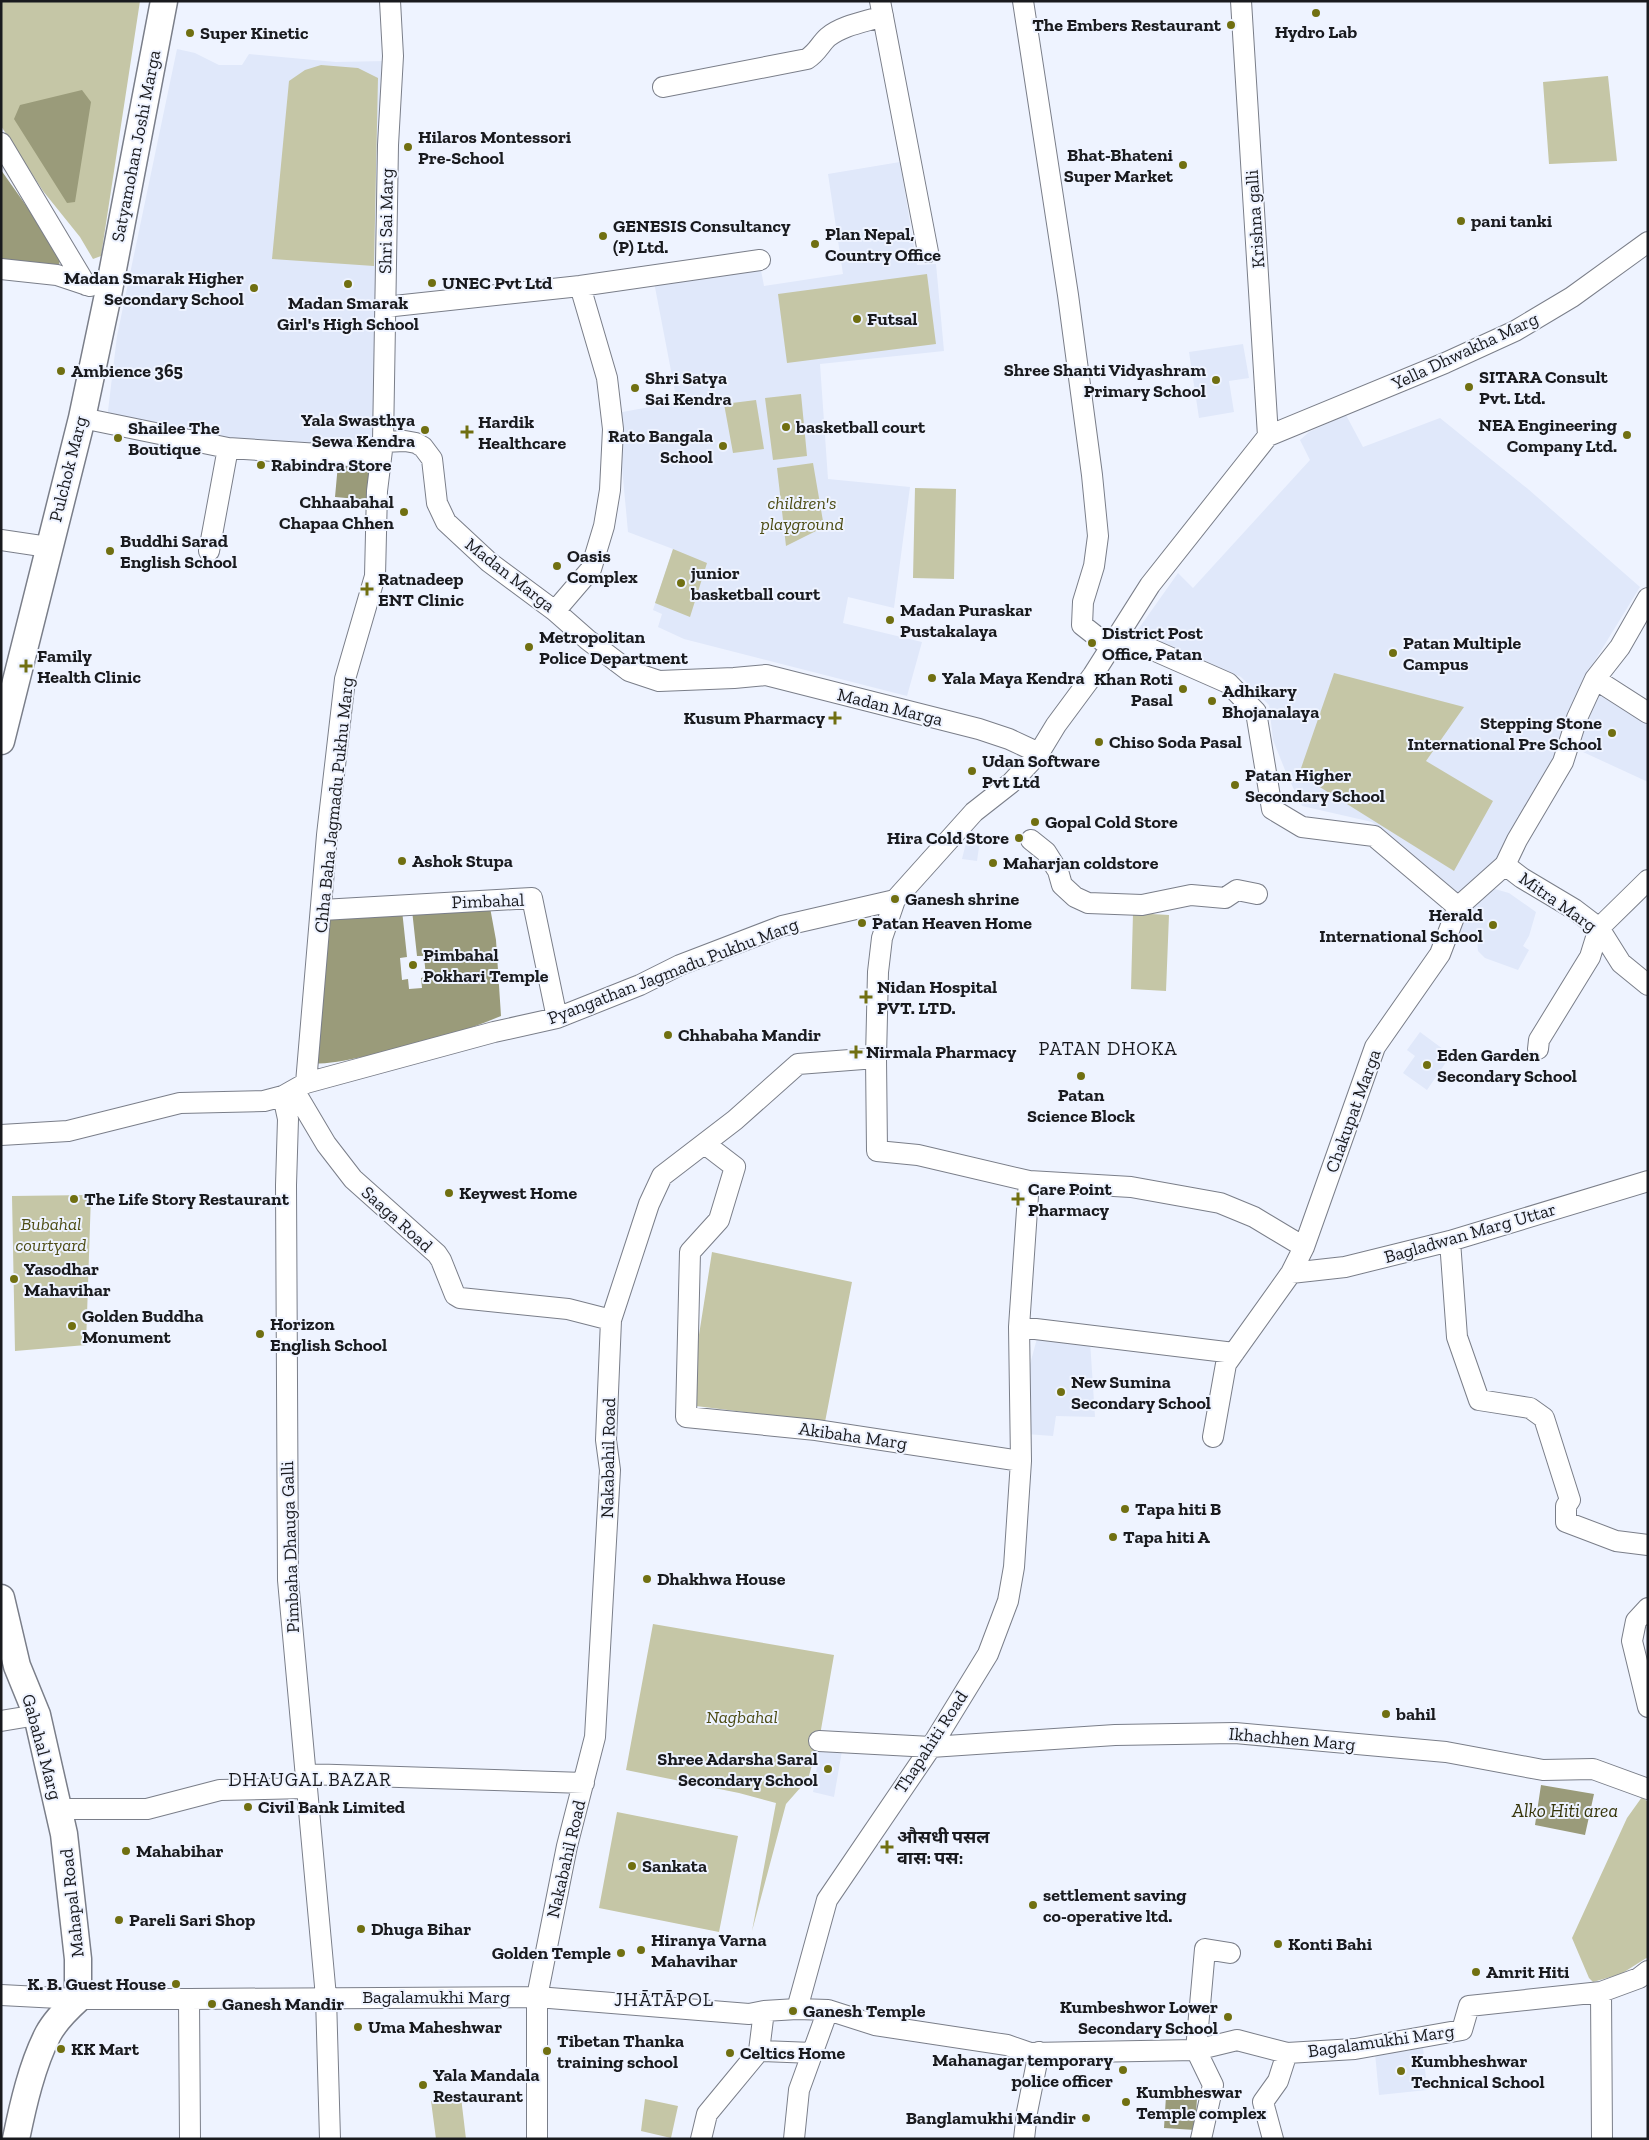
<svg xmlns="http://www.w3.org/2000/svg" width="1649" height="2140" viewBox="0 0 1649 2140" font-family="'Zilla Slab','Noto Sans Devanagari',serif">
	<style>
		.built { fill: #e0e8fa }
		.green { fill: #c5c6a6 }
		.water { fill: #9a9b7a }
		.pier { fill: #eef3ff }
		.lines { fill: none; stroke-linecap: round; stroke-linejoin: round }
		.minor-casing { stroke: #7a7e89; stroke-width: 22 }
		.major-casing { stroke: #7a7e89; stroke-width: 29 }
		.minor { stroke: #fff; stroke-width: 20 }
		.major { stroke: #fff; stroke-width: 26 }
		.poi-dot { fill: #706f11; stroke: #eef3ff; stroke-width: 2 }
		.labels { text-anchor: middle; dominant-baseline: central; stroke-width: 4; stroke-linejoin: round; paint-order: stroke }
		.poi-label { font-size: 18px; font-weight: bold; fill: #191a1e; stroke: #eef3ff; text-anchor: start }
		.street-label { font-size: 18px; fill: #191a1e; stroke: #eef3ff }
		.park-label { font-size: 18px; font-style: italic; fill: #4d4c14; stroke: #eef3ff }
		.neighbourhood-label { font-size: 19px; letter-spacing: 1px; fill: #191a1e; stroke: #eef3ff }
		.water-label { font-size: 19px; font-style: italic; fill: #36350a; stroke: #eef3ff }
	</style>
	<rect width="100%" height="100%" fill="#eef3ff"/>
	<!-- built -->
	<path class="built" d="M177 49 195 53 219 65H242L249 54 336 62 386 61 376 433 357 456 107 419 117 336Z
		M900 162 917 265 936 264 944 351 820 364 828 479 910 487 894 608 848 597 843 623 922 642 907 696 684 639 658 627 662 614 653 610 673 549 628 532 617 413 677 402 654 282 760 265 764 286 843 274 828 174Z
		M1243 344 1249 378 1229 381 1234 412 1199 418 1189 352Z
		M1346 415 1363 447 1440 418 1528 489 1640 587 1586 675 1558 753 1509 847 1478 886 1456 894 1372 822 1302 806 1287 775 1273 740 1269 705 1241 677 1137 631 1178 573 1193 588 1310 460 1300 440 1309 432Z
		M1598 687 1648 719V782L1570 746Z
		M967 839 980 840 977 861 962 859Z
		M1484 886 1509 893 1536 912 1529 936 1523 946 1529 950 1518 970 1485 958 1478 951 1477 941 1451 931Z
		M1420 1032 1451 1055 1427 1090 1403 1073 1415 1056 1407 1050Z
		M1039 1331 1090 1341 1095 1417 1056 1416 1053 1436 1026 1434 1029 1368Z
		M821 1741 843 1745 834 1797 813 1792Z
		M1423 2047 1427 2090 1379 2095 1375 2053Z"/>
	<!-- green -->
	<path class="green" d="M1 1H140L101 256 93 259 80 237 43 191 1 126Z
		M321 65 358 68 378 78 374 266 272 259 289 81 305 70Z
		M1608 76 1617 161 1549 164 1543 82Z
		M927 274 936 344 787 363 778 294Z
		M801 394 807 456 773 460 765 398Z
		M756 400 764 449 733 453 724 404Z
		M813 463 824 527 786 546 777 468Z
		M915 488 956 489 954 579 913 578Z
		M673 549 707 563 690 617 655 603Z
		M1334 673 1464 707 1426 761 1493 801 1454 871 1299 774Z
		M1133 913 1169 915 1166 991 1131 989Z
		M91 1195 86 1345 15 1351 12 1196Z
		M712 1252 852 1282 825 1422 688 1405Z
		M653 1624 834 1655 819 1741 808 1779 786 1804 752 1931 776 1803 739 1793 626 1770Z
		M1642 1797 1648 1802V1957L1621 1974 1593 1982 1589 1978 1572 1938 1627 1818Z
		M617 1812 738 1836 719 1932 599 1908Z
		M461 2097 466 2139H436L431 2101Z
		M645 2099 678 2106 671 2138 641 2131Z"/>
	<!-- water -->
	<path class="water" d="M82 90 91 102 75 202 67 203 14 119 20 105Z
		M1 170 61 255 57 275 1 269Z
		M338 464 371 467 368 500 335 497Z
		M489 902 496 940 501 1016C458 1034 414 1046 368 1056 349 1059 330 1065 311 1063L325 917Z
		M1541 1785 1594 1794 1585 1835 1535 1825Z
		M1166 2096 1197 2098 1195 2130 1164 2128Z"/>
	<!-- pier -->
	<path class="pier" d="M402 910H412L417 956H424L426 977 421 978 422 988 409 989 408 979 402 980 400 958 407 957Z"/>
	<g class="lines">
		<defs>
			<path id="minor" d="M880 1 928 252
				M1023 1 1068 295 1092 475 1098 536 1094 566 1083 602 1082 625 1110 647
				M1241 1 1268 436
				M663 87 807 59C818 52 820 44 828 37 843 25 865 22 883 16
				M1 143 86 285
				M1 269 57 275 90 286
				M385 307 580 286 760 260
				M82 418 228 448 366 457 383 442 405 441 416 443 423 447 432 459 437 503 446 522 489 562 555 611 588 640 629 671 659 681 734 678 766 675 979 729 1009 739 1039 753
				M1268 436 1445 363 1515 331 1572 297 1648 242
				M1 540 48 547
				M209 551 228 448
				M555 611 591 569 604 526 610 490 613 429 607 378 580 286
				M1119 635 1228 683 1256 712 1272 809 1302 827 1374 836 1458 907
				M1595 679 1648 713
				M1031 840 1046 852 1058 871 1062 885 1075 897 1088 903 1142 905 1191 895 1225 898 1237 890 1257 894
				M1505 865 1522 878 1574 909 1599 928 1621 963 1648 985
				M322 910 532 898 557 1018
				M1538 1049 1539 1040 1590 957 1599 928 1648 880
				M306 1083 327 835 345 679 375 576 377 491 383 442 388 145 393 56 390 1
				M294 1090 326 1144 353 1179 437 1254 441 1260 455 1295 460 1298 568 1309 611 1320
				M283 1096 288 1119 286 1185 288 1580 326 1997 330 2139
				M1 1135 68 1131 180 1103 264 1101 283 1096 306 1083 494 1032 557 1018 640 985 680 965 782 926 895 900
				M705 1144 735 1167 719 1220 690 1252 686 1417 816 1430 1021 1461
				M1029 1181 1131 1187 1220 1203 1254 1217 1304 1247
				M1450 1241 1457 1337 1479 1400 1530 1408 1544 1418 1570 1500 1566 1506V1522L1616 1541 1648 1545
				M1291 1273 1345 1267 1450 1241 1648 1181
				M1234 1353 1019 1327 1029 1181 918 1155 877 1151 876 1058 878 972 882 938 895 900 974 812 1011 783 1039 753 1056 725 1093 675 1150 585 1268 436
				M1213 1437 1226 1364 1291 1273 1304 1247 1375 1047 1440 954 1458 907 1505 865 1517 840 1563 762 1577 718 1595 679 1620 647 1648 598
				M1648 1608 1636 1621 1632 1641 1648 1707
				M1 1721 37 1715
				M819 1741 931 1747 1115 1735 1235 1733 1446 1752 1543 1770 1593 1769 1648 1789
				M305 1774 584 1783
				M59 1809H147L220 1790 305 1788
				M1601 1992 1602 2139
				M1 1995 78 1999H189L537 1997 749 2014 764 2011
				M189 1999 190 2139
				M797 2009 827 1900 931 1747 988 1654 1008 1601 1014 1567 1021 1461 1019 1327
				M1196 2050 1205 1949 1230 1953
				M1196 2050 1213 2085 1201 2139
				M759 2051 813 2053
				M537 2139V1997L567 1846 595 1737 610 1470 606 1440 611 1320 649 1204 662 1176 735 1120 798 1064 876 1058
				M701 2139 707 2114 759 2051 764 2011 797 2009 828 2010 875 2025 1007 2045 1030 2053 1196 2050 1237 2040 1287 2053 1355 2049 1462 2030 1469 2006 1601 1992 1639 1978 1648 1971
				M794 2139 799 2090 828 2010
				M1024 2139 1027 2112 1039 2052
				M1273 2139 1263 2102 1278 2081 1287 2053"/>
			<path id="major" d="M1 741 82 418 109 290 164 1
				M1 1598 17 1666 37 1715 64 1834 78 1959V1999C67 2009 55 2021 48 2034 32 2065 23 2105 16 2139"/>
		</defs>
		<!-- minor casing -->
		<use href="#minor" class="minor-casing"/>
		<!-- major casing -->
		<use href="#major" class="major-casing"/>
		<!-- minor -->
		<use href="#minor" class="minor"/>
		<!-- major -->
		<use href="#major" class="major"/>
	</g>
	<!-- markers -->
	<g class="poi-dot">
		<circle cx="1316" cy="13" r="5"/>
		<circle cx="1231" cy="25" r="5"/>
		<circle cx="190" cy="33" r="5"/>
		<circle cx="408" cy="147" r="5"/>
		<circle cx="1183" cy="165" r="5"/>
		<circle cx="1461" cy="221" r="5"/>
		<circle cx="603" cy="236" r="5"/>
		<circle cx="815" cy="244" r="5"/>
		<circle cx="432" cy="283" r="5"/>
		<circle cx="348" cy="284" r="5"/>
		<circle cx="254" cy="288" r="5"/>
		<circle cx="857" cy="319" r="5"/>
		<circle cx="61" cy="371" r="5"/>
		<circle cx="1216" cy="380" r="5"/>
		<circle cx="1469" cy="387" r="5"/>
		<circle cx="635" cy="388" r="5"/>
		<circle cx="786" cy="427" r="5"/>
		<circle cx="425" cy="430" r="5"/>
		<path d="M464.5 424.5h5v5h5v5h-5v5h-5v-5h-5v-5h5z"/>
		<circle cx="1627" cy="435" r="5"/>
		<circle cx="118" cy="438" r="5"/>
		<circle cx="723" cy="446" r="5"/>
		<circle cx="261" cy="465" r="5"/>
		<circle cx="404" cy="512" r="5"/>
		<circle cx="110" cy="551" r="5"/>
		<circle cx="557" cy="566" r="5"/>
		<circle cx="681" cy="583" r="5"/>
		<path d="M364.5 581.5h5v5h5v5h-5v5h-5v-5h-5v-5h5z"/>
		<circle cx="890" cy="620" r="5"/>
		<circle cx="1092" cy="643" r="5"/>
		<circle cx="529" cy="647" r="5"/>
		<circle cx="1393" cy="653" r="5"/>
		<path d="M23.5 658.5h5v5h5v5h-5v5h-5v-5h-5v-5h5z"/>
		<circle cx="932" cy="678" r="5"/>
		<circle cx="1183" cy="689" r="5"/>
		<circle cx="1212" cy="701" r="5"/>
		<path d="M832.5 710.5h5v5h5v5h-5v5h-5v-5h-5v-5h5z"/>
		<circle cx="1612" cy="733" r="5"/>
		<circle cx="1099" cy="742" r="5"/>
		<circle cx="972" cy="771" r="5"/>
		<circle cx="1235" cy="785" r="5"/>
		<circle cx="1035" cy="822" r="5"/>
		<circle cx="1019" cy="838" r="5"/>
		<circle cx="402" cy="861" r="5"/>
		<circle cx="993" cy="863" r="5"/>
		<circle cx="895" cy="899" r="5"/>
		<circle cx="862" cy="923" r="5"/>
		<circle cx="1493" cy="925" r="5"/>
		<circle cx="413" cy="965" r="5"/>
		<path d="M863.5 989.5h5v5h5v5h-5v5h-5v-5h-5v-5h5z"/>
		<circle cx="668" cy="1035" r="5"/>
		<path d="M853.5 1044.5h5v5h5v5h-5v5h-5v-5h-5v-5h5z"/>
		<circle cx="1427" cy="1065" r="5"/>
		<circle cx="1081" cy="1076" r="5"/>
		<circle cx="449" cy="1193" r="5"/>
		<circle cx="74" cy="1199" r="5"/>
		<path d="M1015.5 1191.5h5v5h5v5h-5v5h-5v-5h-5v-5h5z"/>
		<circle cx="14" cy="1279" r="5"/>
		<circle cx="72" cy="1326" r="5"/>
		<circle cx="260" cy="1334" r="5"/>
		<circle cx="1061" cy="1392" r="5"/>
		<circle cx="1125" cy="1509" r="5"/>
		<circle cx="1113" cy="1537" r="5"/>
		<circle cx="647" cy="1579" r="5"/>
		<circle cx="1386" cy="1714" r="5"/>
		<circle cx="828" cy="1769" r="5"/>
		<circle cx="248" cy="1807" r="5"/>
		<path d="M884.5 1839.5h5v5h5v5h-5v5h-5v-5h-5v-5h5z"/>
		<circle cx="126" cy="1851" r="5"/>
		<circle cx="632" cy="1866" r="5"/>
		<circle cx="1033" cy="1905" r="5"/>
		<circle cx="119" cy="1920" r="5"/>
		<circle cx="361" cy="1929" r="5"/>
		<circle cx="1278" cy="1944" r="5"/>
		<circle cx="641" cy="1950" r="5"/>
		<circle cx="621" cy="1953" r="5"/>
		<circle cx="1476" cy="1972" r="5"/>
		<circle cx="176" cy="1984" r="5"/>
		<circle cx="212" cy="2004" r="5"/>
		<circle cx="793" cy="2011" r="5"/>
		<circle cx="1228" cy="2017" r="5"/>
		<circle cx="358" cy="2027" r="5"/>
		<circle cx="61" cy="2049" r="5"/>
		<circle cx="547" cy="2051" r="5"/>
		<circle cx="730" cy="2053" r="5"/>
		<circle cx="1123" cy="2070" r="5"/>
		<circle cx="1401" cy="2071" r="5"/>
		<circle cx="423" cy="2085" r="5"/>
		<circle cx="1126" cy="2102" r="5"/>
		<circle cx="1086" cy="2118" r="5"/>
	</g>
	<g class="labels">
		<!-- poi labels -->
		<g class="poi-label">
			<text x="1221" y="25" text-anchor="end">The Embers Restaurant</text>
			<text x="1316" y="32" text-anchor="middle">Hydro Lab</text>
			<text x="200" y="33">Super Kinetic</text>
			<text x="418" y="137">Hilaros Montessori<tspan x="418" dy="21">Pre-School</tspan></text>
			<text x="1173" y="155" text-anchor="end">Bhat-Bhateni<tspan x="1173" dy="21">Super Market</tspan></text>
			<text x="1471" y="221">pani tanki</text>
			<text x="613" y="226">GENESIS Consultancy<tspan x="613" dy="21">(P) Ltd.</tspan></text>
			<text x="825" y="234">Plan Nepal,<tspan x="825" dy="21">Country Office</tspan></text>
			<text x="244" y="278" text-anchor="end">Madan Smarak Higher<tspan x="244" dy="21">Secondary School</tspan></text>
			<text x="442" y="283">UNEC Pvt Ltd</text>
			<text x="348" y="303" text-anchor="middle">Madan Smarak<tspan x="348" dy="21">Girl's High School</tspan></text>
			<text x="867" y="319">Futsal</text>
			<text x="1206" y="370" text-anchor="end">Shree Shanti Vidyashram<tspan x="1206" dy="21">Primary School</tspan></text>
			<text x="71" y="371">Ambience 365</text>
			<text x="1479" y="377">SITARA Consult<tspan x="1479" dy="21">Pvt. Ltd.</tspan></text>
			<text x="645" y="378">Shri Satya<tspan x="645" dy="21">Sai Kendra</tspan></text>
			<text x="415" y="420" text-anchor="end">Yala Swasthya<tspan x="415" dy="21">Sewa Kendra</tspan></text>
			<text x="478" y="422">Hardik<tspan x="478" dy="21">Healthcare</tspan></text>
			<text x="1617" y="425" text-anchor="end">NEA Engineering<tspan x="1617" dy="21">Company Ltd.</tspan></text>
			<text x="796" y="427">basketball court</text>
			<text x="128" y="428">Shailee The<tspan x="128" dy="21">Boutique</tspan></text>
			<text x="713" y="436" text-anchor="end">Rato Bangala<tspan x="713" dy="21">School</tspan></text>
			<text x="271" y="465">Rabindra Store</text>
			<text x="394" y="502" text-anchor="end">Chhaabahal<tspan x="394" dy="21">Chapaa Chhen</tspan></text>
			<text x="120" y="541">Buddhi Sarad<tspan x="120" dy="21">English School</tspan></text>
			<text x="567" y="556">Oasis<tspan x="567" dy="21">Complex</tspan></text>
			<text x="691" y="573">junior<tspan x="691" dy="21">basketball court</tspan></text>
			<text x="378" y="579">Ratnadeep<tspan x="378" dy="21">ENT Clinic</tspan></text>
			<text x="900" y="610">Madan Puraskar<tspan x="900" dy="21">Pustakalaya</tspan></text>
			<text x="1102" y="633">District Post<tspan x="1102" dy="21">Office, Patan</tspan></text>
			<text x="539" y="637">Metropolitan<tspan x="539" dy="21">Police Department</tspan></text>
			<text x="1403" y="643">Patan Multiple<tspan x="1403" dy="21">Campus</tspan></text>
			<text x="37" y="656">Family<tspan x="37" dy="21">Health Clinic</tspan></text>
			<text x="942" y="678">Yala Maya Kendra</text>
			<text x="1173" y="679" text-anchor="end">Khan Roti<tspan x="1173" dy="21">Pasal</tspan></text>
			<text x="1222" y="691">Adhikary<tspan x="1222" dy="21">Bhojanalaya</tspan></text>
			<text x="825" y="718" text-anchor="end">Kusum Pharmacy</text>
			<text x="1602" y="723" text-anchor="end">Stepping Stone<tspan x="1602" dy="21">International Pre School</tspan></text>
			<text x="1109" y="742">Chiso Soda Pasal</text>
			<text x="982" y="761">Udan Software<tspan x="982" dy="21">Pvt Ltd</tspan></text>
			<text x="1245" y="775">Patan Higher<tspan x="1245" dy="21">Secondary School</tspan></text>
			<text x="1045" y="822">Gopal Cold Store</text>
			<text x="1009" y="838" text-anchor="end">Hira Cold Store</text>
			<text x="412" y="861">Ashok Stupa</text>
			<text x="1003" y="863">Maharjan coldstore</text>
			<text x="905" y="899">Ganesh shrine</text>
			<text x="1483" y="915" text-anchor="end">Herald<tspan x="1483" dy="21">International School</tspan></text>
			<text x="872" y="923">Patan Heaven Home</text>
			<text x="423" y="955">Pimbahal<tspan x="423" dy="21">Pokhari Temple</tspan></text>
			<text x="877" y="987">Nidan Hospital<tspan x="877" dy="21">PVT. LTD.</tspan></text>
			<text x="678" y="1035">Chhabaha Mandir</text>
			<text x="866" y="1052">Nirmala Pharmacy</text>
			<text x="1437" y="1055">Eden Garden<tspan x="1437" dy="21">Secondary School</tspan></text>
			<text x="1081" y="1095" text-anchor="middle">Patan<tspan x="1081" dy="21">Science Block</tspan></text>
			<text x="1028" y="1189">Care Point<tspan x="1028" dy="21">Pharmacy</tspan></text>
			<text x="459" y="1193">Keywest Home</text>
			<text x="84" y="1199">The Life Story Restaurant</text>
			<text x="24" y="1269">Yasodhar<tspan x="24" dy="21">Mahavihar</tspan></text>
			<text x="82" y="1316">Golden Buddha<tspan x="82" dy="21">Monument</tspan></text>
			<text x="270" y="1324">Horizon<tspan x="270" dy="21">English School</tspan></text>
			<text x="1071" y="1382">New Sumina<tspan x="1071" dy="21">Secondary School</tspan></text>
			<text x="1135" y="1509">Tapa hiti B</text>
			<text x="1123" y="1537">Tapa hiti A</text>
			<text x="657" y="1579">Dhakhwa House</text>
			<text x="1396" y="1714">bahil</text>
			<text x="818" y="1759" text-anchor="end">Shree Adarsha Saral<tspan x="818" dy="21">Secondary School</tspan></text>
			<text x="258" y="1807">Civil Bank Limited</text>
			<text x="897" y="1837">औसधी पसल<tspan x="897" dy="21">वास: पस:</tspan></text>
			<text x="136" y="1851">Mahabihar</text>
			<text x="642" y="1866">Sankata</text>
			<text x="1043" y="1895">settlement saving<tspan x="1043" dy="21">co-operative ltd.</tspan></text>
			<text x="129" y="1920">Pareli Sari Shop</text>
			<text x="371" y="1929">Dhuga Bihar</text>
			<text x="651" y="1940">Hiranya Varna<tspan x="651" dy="21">Mahavihar</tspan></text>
			<text x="1288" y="1944">Konti Bahi</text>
			<text x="611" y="1953" text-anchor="end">Golden Temple</text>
			<text x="1486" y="1972">Amrit Hiti</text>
			<text x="166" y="1984" text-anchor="end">K. B. Guest House</text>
			<text x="222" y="2004">Ganesh Mandir</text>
			<text x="1218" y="2007" text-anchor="end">Kumbeshwor Lower<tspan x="1218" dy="21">Secondary School</tspan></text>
			<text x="803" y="2011">Ganesh Temple</text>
			<text x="368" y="2027">Uma Maheshwar</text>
			<text x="557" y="2041">Tibetan Thanka<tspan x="557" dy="21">training school</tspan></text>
			<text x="71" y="2049">KK Mart</text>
			<text x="740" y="2053">Celtics Home</text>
			<text x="1113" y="2060" text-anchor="end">Mahanagar temporary<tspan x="1113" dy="21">police officer</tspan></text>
			<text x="1411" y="2061">Kumbheshwar<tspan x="1411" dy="21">Technical School</tspan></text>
			<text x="433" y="2075">Yala Mandala<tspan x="433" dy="21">Restaurant</tspan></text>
			<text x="1136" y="2092">Kumbheswar<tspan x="1136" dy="21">Temple complex</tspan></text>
			<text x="1076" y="2118" text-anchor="end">Banglamukhi Mandir</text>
		</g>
		<!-- street labels -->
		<g class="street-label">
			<text transform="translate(136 146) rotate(-79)">Satyamohan Joshi Marga</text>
			<text transform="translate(1255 219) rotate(-94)">Krishna galli</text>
			<text transform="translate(386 221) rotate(-89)">Shri Sai Marg</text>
			<text transform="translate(1465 351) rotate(-25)">Yella Dhwakha Marg</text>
			<text transform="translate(68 469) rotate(-76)">Pulchok Marg</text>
			<text transform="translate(510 575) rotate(38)">Madan Marga</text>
			<text transform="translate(890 707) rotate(14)">Madan Marga</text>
			<text transform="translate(334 805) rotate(-84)">Chha Baha Jagmadu Pukhu Marg</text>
			<text transform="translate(488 901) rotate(-2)">Pimbahal</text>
			<text transform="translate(1558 902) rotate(35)">Mitra Marg</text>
			<text transform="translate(673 971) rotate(-21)">Pyangathan Jagmadu Pukhu Marg</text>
			<text transform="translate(1353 1111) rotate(-70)">Chakupat Marga</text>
			<text transform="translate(397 1219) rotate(42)">Saaga Road</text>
			<text transform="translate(1470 1233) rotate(-16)">Bagladwan Marg Uttar</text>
			<text transform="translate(853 1436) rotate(8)">Akibaha Marg</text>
			<text transform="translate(608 1458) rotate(-89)">Nakabahil Road</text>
			<text transform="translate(290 1547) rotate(-92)">Pimbaha Dhauga Galli</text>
			<text transform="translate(1292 1739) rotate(5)">Ikhachhen Marg</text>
			<text transform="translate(931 1742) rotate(-57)">Thapahiti Road</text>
			<text transform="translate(42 1747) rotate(75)">Gabahal Marg</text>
			<text transform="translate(566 1859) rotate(-77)">Nakabahil Road</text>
			<text transform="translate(72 1903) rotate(-96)">Mahapal Road</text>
			<text x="436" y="1997">Bagalamukhi Marg</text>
			<text transform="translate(1381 2041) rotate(-8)">Bagalamukhi Marg</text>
		</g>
		<!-- park labels -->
		<g class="park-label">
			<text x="802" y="503">children's<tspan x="802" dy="21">playground</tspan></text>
			<text x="51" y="1224">Bubahal<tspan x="51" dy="21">courtyard</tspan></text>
			<text x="742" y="1717">Nagbahal</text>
		</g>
		<!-- neighbourhood labels -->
		<g class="neighbourhood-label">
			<text x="1108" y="1048">PATAN DHOKA</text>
			<text x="310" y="1779">DHAUGAL BAZAR</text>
			<text x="664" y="1999">JHĀTĀPOL</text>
		</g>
		<!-- water labels -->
		<g class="water-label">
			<text x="1565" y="1810">Alko Hiti area</text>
		</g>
	</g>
	<!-- border -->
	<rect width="1649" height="2140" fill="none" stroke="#191a1e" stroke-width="5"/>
</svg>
